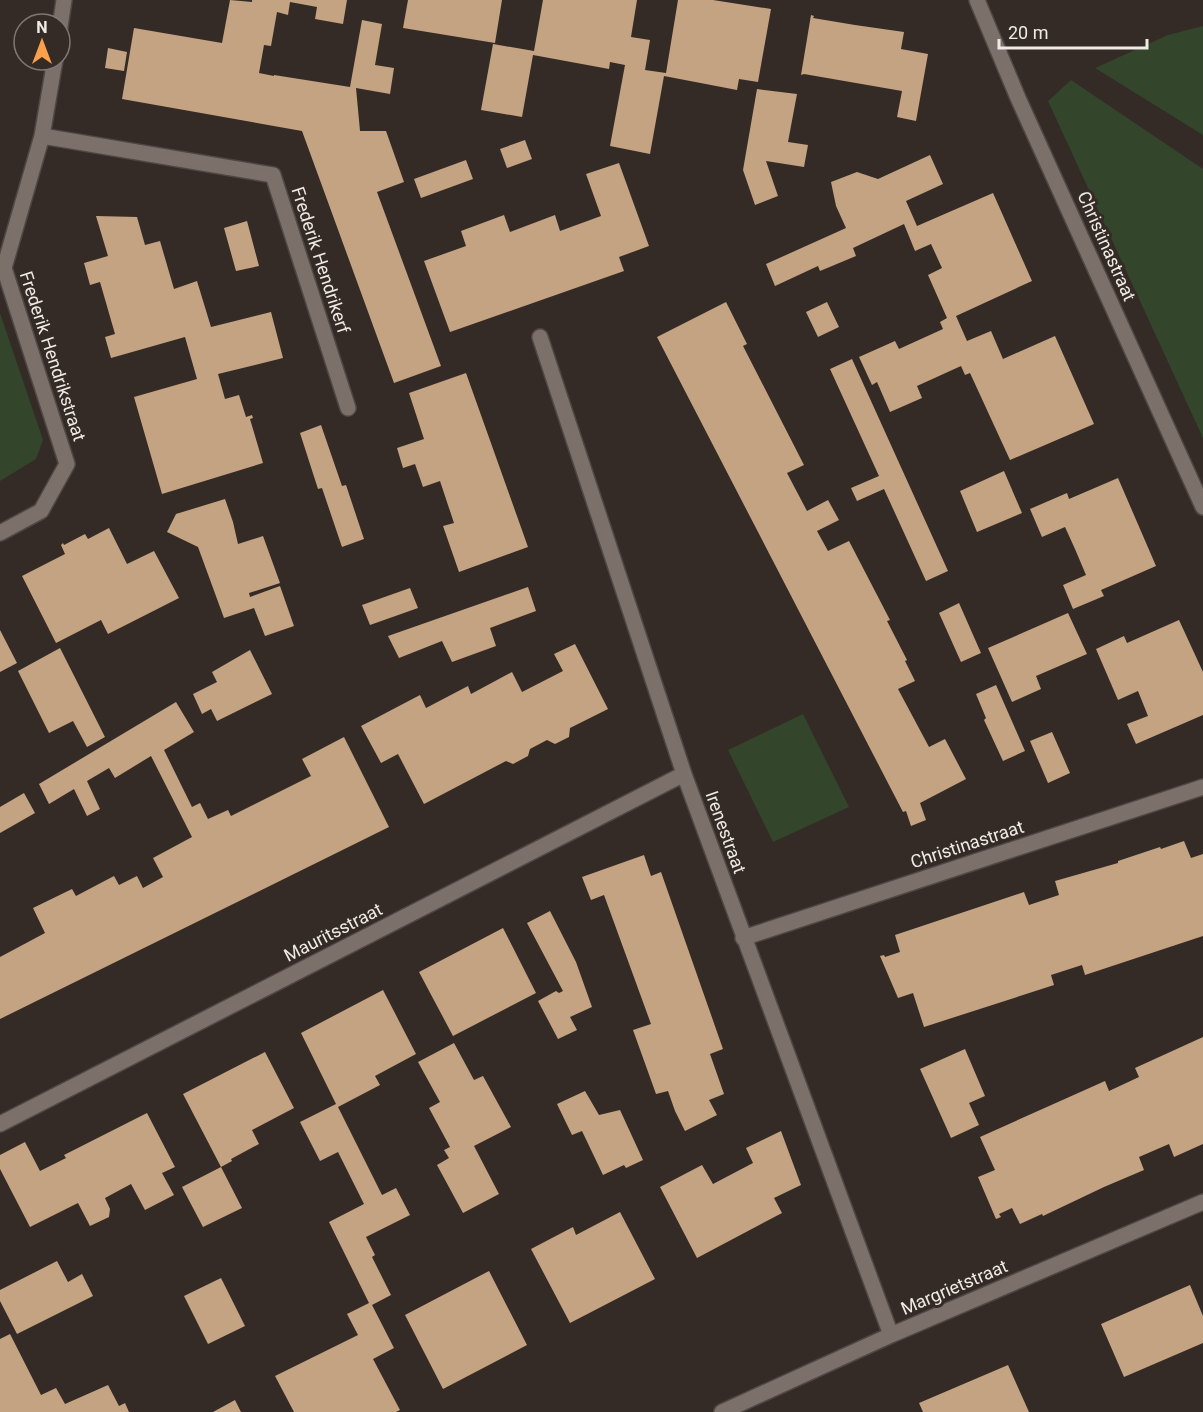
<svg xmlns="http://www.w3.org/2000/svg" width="1203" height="1412" viewBox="0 0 1203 1412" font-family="Roboto,sans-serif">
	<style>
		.green { fill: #33452a }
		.building { fill: #c4a382 }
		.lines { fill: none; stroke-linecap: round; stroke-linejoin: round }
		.minor-casing { stroke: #4f4743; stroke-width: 18 }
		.minor { stroke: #7b706a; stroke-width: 15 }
		.labels { text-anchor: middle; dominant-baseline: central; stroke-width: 6; stroke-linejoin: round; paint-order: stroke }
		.street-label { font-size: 18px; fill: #f0eae6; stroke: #352b26 }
	</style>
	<rect width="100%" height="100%" fill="#352b26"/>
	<!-- green -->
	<path class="green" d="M1203 26V135L1095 68 1168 35Z
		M1071 80 1203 169V438L1048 101Z
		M0 313 43 440 36 459 0 481Z
		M803 714 849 807 773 842 728 750Z"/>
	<!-- building -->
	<path class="building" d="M230 0 252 2V0H347L343 24 315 19 317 7 290 2 288 15 277 12 271 46 264 45 259 73 274 76V75L350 87 362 20 382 24 375 65 394 68 390 94 356 88 360 131H386L404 182 377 192 441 366 394 383 302 131 122 99 134 28 222 43Z
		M408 0H502L495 43 403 28Z
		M543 0H637L631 37 650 40 645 70 666 73 678 0H713L771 9 758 82 739 79 737 90 664 76 650 154 610 146 625 65 610 62 609 69 533 55 522 117 481 110 493 44 534 51Z
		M811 15 814 16 813 18 855 25 904 32 901 49 928 54 916 121 897 117 902 91 804 74 801 75Z
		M108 48 127 52 124 71 105 68Z
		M757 89 797 94 788 142 808 145 804 167 766 161 778 196 755 205 743 170Z
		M525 140 532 159 507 168 500 149Z
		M930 155 943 184 906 201 917 226 993 193 1032 281 956 316 967 341 991 331 1003 359 1055 336 1094 424 1010 460 970 373 965 375 961 366 917 386 922 398 890 412 877 382 872 385 859 357 895 341 899 349 943 329 940 322 947 318 928 275 942 268 931 244 915 251 904 224 853 248 856 256 820 271 818 266 775 286 766 264 846 228 836 206 831 182 857 172 878 179Z
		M466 160 473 179 421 198 414 179Z
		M619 163 649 246 619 257 624 271 450 332 424 261 466 246 461 231 504 215 510 232 555 215 560 231 601 216 586 174Z
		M96 216 137 217 145 245 160 241 174 289 197 281 211 327 271 312 283 358 218 374 225 399 239 395 246 417 252 415 253 418 250 419 263 463 162 494 134 397 197 379 185 337 111 358 105 337 115 334 100 282 90 285 84 263 108 256Z
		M247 221 259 266 236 271 224 228Z
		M726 302 747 344 743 346 804 465 787 473 807 511 828 500 839 520 817 531 828 551 849 541 890 620 887 621 907 660 905 661 915 681 898 689 929 747 945 739 966 779 920 803 926 820 911 826 906 811 903 812 657 337Z
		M827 302 839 327 818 337 806 312Z
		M852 359 948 571 926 581 884 489 857 501 851 488 879 476 830 369Z
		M466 373 528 547 459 572 443 526 454 523 440 481 423 487 415 464 403 468 397 448 424 439 409 393Z
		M321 425 342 486 346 485 364 539 342 547 322 488 318 489 300 433Z
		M1004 471 1022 513 977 532 960 491Z
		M1118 478 1156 566 1101 590 1104 596 1073 609 1063 585 1086 575 1075 549 1065 527 1042 537 1030 509 1067 493 1069 499Z
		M225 499 233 522 238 544 263 536 280 583 249 593 250 597 280 586 294 626 265 636 254 608 224 618 198 547 167 532 176 514Z
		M109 528 127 564 154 551 179 598 108 634 101 620 56 643 22 576 65 554 61 545 63 543 64 545 85 534 88 539Z
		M528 587 536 611 490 628 496 646 452 662 442 641 399 658 388 636Z
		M410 588 418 608 370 625 362 605Z
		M959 603 981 653 961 662 939 613Z
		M1068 613 1087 654 1036 676 1041 689 1012 702 988 648Z
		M1179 620 1203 672V715L1136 744 1127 724 1148 716 1138 691 1118 700 1096 649 1124 636 1127 643Z
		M0 630 17 663 0 672Z
		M575 644 608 709 570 728 569 737 555 744 547 740 530 749 528 756 513 764 506 761 424 804 398 754 381 763 361 726 420 695 426 708 468 686 471 694 512 672 522 692 563 671 554 654Z
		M60 648 105 737 87 747 73 721 49 733 18 671Z
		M250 650 272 694 217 721 211 709 202 714 193 694 217 682 212 672Z
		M996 685 1025 751 1003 761 984 720 986 718 976 694Z
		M176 702 194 732 164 750 192 807 200 803 208 819 228 810 231 816 311 776 302 759 344 737 389 827 0 1019V957L45 933 33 908 72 889 76 896 114 876 119 885 137 876 143 888 163 877 153 858 192 837 151 756 115 778 109 768 87 781 100 809 87 816 74 789 49 804 39 784Z
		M1052 732 1070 773 1048 783 1030 741Z
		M24 793 35 813 0 833V807Z
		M1184 841 1191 858 1203 854V936L1085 975 1082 965 1051 975 1054 985 924 1027 913 993 898 998 880 956 884 955 885 957 900 952 895 935 1024 892 1029 905 1059 895 1055 881 1118 863V861L1160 847 1161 849Z
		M644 855 651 876 661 872 723 1049 710 1054 724 1094 709 1100 717 1115 685 1131 675 1111 668 1091 656 1094 633 1030 651 1024 604 895 591 900 582 877Z
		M550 911 576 962 592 1007 570 1017 577 1030 558 1039 538 1001 556 991 559 993 563 991 527 923Z
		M503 928 536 993 453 1036 419 972Z
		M383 990 416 1054 375 1076 380 1085 338 1107 382 1195 396 1188 410 1215 366 1237 375 1255 372 1257 391 1295 372 1305 394 1348 373 1359 400 1410 396 1412H294L275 1376 358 1335 347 1314 369 1303 329 1222 364 1204 338 1152 320 1161 300 1122 336 1104 301 1033Z
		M1203 1037V1144L1174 1157 1169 1144 1139 1157 1144 1170 1104 1187 1043 1216 1042 1214 1020 1224 1012 1208 999 1214 1001 1217 996 1219 978 1177 995 1170 980 1137 1105 1081 1109 1091 1139 1077 1135 1068Z
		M454 1043 474 1080 483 1076 511 1127 474 1146 499 1194 463 1213 437 1165 449 1158 444 1150 450 1147 429 1108 440 1102 418 1062Z
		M965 1049 985 1096 969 1103 979 1125 951 1138 920 1069Z
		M265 1052 294 1108 252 1130 259 1144 231 1159 232 1161 221 1167 183 1094Z
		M585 1091 599 1115 620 1110 643 1160 626 1168 624 1165 603 1175 582 1131 572 1135 557 1104Z
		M147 1113 175 1167 162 1173 174 1195 145 1210 131 1184 105 1198 110 1209 109 1217 90 1226 78 1203 30 1227 0 1169V1155L25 1142 40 1171 66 1158 64 1155Z
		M781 1131 801 1185 774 1198 782 1213 697 1258 660 1187 702 1165 713 1184 753 1163 746 1148Z
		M221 1167 242 1208 203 1227 182 1187Z
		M620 1212 655 1279 570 1323 531 1249 573 1227 576 1235Z
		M57 1261 68 1282 82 1274 93 1296 17 1334 0 1301V1290Z
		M489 1271 527 1345 443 1389 405 1315Z
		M221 1278 245 1326 208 1344 184 1296Z
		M1190 1285 1203 1316V1343L1124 1377 1101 1324Z
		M10 1334 41 1395 56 1388 65 1404 108 1385 119 1406 125 1403 129 1412H0V1339Z
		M1008 1365 1029 1412H923L919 1403Z
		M235 1400 241 1412H213Z"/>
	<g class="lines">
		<defs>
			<path id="minor" d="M977 0 1018 98 1203 507
				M60 27 64 0
				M42 136 273 175 348 408
				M540 337 684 774 891 1335
				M0 533 41 511 67 464 4 268 42 136 55 60
				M743 938 1203 787
				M0 1124 684 774
				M722 1412 891 1335 1203 1202"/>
		</defs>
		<!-- minor casing -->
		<use href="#minor" class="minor-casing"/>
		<!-- minor -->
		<use href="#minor" class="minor"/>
	</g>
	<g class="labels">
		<!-- street labels -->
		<g class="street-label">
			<text transform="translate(1107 246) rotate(66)">Christinastraat</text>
			<text transform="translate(321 260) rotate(72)">Frederik Hendrikerf</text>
			<text transform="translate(53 356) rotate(72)">Frederik Hendrikstraat</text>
			<text transform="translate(726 832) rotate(70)">Irenestraat</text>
			<text transform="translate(967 844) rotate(-18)">Christinastraat</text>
			<text transform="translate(333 932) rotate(-27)">Mauritsstraat</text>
			<text transform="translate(954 1287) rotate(-23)">Margrietstraat</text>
		</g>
	</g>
	<!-- north arrow -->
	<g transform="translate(42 42)"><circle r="28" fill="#352b26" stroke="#807773" stroke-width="1.5"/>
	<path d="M0-4.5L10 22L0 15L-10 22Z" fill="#f9a04c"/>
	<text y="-9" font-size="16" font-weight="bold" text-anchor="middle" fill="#f0eae6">N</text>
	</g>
	<!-- scale -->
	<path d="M999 39v9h148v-9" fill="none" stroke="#f0eae6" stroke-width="3"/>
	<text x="1008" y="39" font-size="18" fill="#f0eae6" stroke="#352b26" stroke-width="4.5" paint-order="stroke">20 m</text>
</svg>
